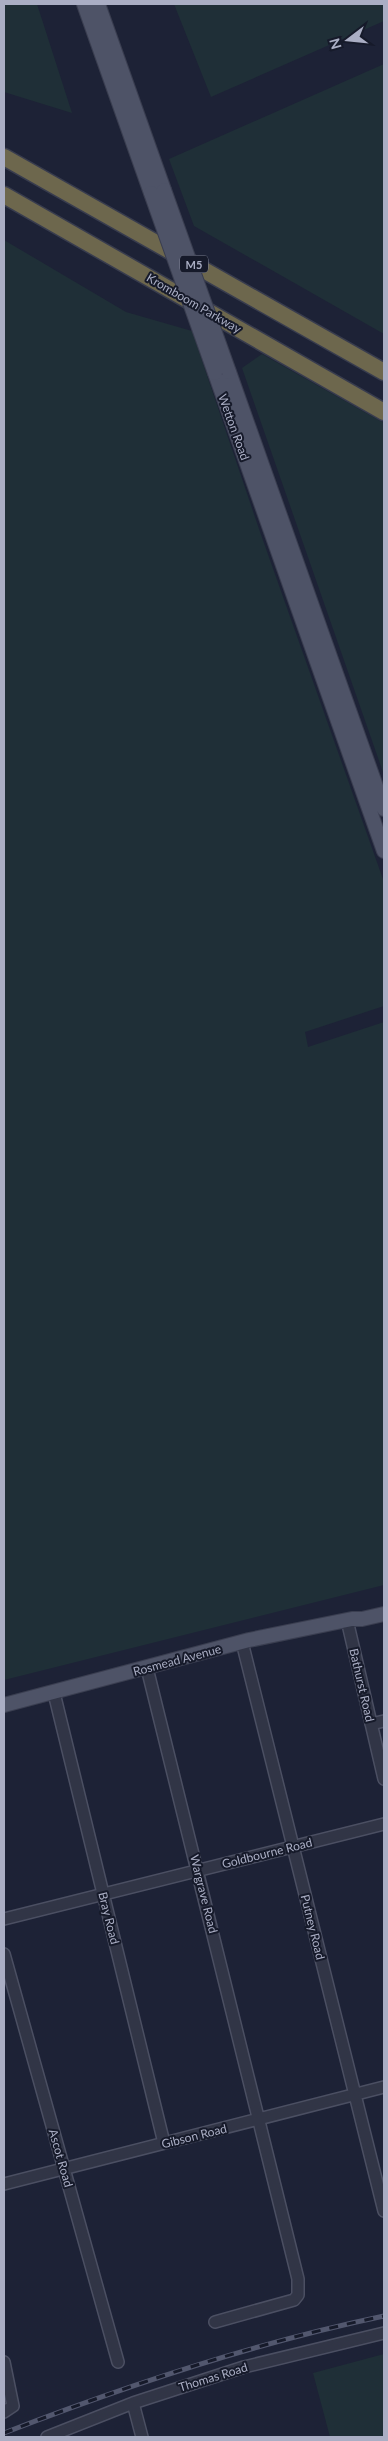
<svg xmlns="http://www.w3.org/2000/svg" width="388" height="2441" viewBox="0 0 388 2441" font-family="Lato,sans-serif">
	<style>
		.green { fill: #1f2f37 }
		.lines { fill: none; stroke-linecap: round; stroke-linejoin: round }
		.minor-casing { stroke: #4b4f62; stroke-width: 14 }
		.major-casing { stroke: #3a3e50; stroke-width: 16 }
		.highway-casing { stroke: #383c4e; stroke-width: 19 }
		.minor { stroke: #313546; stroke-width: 11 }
		.major { stroke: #4e5367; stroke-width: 14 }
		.highway { stroke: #6d674d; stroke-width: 16 }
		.rail-casing { stroke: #52576e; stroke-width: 5 }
		.rail { stroke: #161a2a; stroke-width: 3; stroke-dasharray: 9; stroke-linecap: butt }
		.major-bridge-casing { stroke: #3a3e50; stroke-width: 16; stroke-linecap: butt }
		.major-bridge { stroke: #4e5367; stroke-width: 14 }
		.labels { text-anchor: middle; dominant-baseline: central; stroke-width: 4; stroke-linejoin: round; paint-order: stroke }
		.shield { fill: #161a2a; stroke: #7e8296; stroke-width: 1 }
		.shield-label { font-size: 11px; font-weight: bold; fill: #aaaec4 }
		.street-label { font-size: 12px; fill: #aaaec4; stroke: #161a2a }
	</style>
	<rect width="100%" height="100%" fill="#1d2236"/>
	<!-- green -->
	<path class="green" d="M4 4H37L72 113 4 92Z
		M174 4H384V21L211 97Z
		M384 64V334L194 226 169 159Z
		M4 240 126 312 192 331 259 529 384 882V1006L305 1032 308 1047 384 1022V1585L4 1680Z
		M262 354 384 423V775L242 368Z
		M384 2354V2437H330L313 2373Z"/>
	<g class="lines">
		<defs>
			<path id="minor" d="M347 1620 384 1779
				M242 1642 384 2211
				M147 1668 298 2279V2295L294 2300 215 2322
				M54 1693 164 2143
				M371 1724 384 1721
				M4 1919 384 1824
				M4 1954 118 2362
				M4 2184 384 2087
				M4 2362 13 2406 4 2412
				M133 2403 142 2437
				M47 2437 133 2403 244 2367 384 2333"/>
			<path id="major" d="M84 4 151 193
				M98 4 164 190
				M229 372 384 809
				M215 373 384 851
				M4 1705 249 1640 352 1619H362L384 1614"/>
			<path id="highway" d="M4 157 384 372
				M4 195 384 412"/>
		</defs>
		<!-- minor casing -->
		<use href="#minor" class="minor-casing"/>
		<!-- major casing -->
		<use href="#major" class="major-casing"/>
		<!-- highway casing -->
		<use href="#highway" class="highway-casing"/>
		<!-- minor -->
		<use href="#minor" class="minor"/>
		<!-- major -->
		<use href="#major" class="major"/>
		<!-- highway -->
		<use href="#highway" class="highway"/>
		<defs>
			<path id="rail" d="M4 2433C128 2385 254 2343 384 2316"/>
		</defs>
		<!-- rail casing -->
		<use href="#rail" class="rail-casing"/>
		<!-- rail -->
		<use href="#rail" class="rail"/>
		<defs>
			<path id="major-bridge" d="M164 190 229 372
				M151 193 215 373"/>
		</defs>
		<!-- major-bridge casing -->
		<use href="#major-bridge" class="major-bridge-casing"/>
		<!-- major-bridge -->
		<use href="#major-bridge" class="major-bridge"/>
	</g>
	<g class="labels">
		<!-- shield labels -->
		<rect class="shield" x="180" y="255.5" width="28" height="17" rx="4"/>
		<g class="shield-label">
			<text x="194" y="264">M5</text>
		</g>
		<!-- street labels -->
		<g class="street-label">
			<text transform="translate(194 303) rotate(30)">Kromboom Parkway</text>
			<text transform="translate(234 427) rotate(70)">Wetton Road</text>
			<text transform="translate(177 1660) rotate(-15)">Rosmead Avenue</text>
			<text transform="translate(362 1685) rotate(77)">Bathurst Road</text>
			<text transform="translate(267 1853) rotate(-14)">Goldbourne Road</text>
			<text transform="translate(204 1894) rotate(76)">Wargrave Road</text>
			<text transform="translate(109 1918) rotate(76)">Bray Road</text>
			<text transform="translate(313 1927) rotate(76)">Putney Road</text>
			<text transform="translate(194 2136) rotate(-14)">Gibson Road</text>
			<text transform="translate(61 2158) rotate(74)">Ascot Road</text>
			<text transform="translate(213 2377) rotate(-17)">Thomas Road</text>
		</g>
	</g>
	<!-- border -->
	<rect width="388" height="2441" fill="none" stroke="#aaaec4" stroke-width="10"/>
	<!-- north arrow -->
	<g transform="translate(348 40) rotate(254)" stroke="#161a2a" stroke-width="4" paint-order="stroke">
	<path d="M0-4L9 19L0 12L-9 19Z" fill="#aaaec4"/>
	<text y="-8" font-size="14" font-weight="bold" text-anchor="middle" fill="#aaaec4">N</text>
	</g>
</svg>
